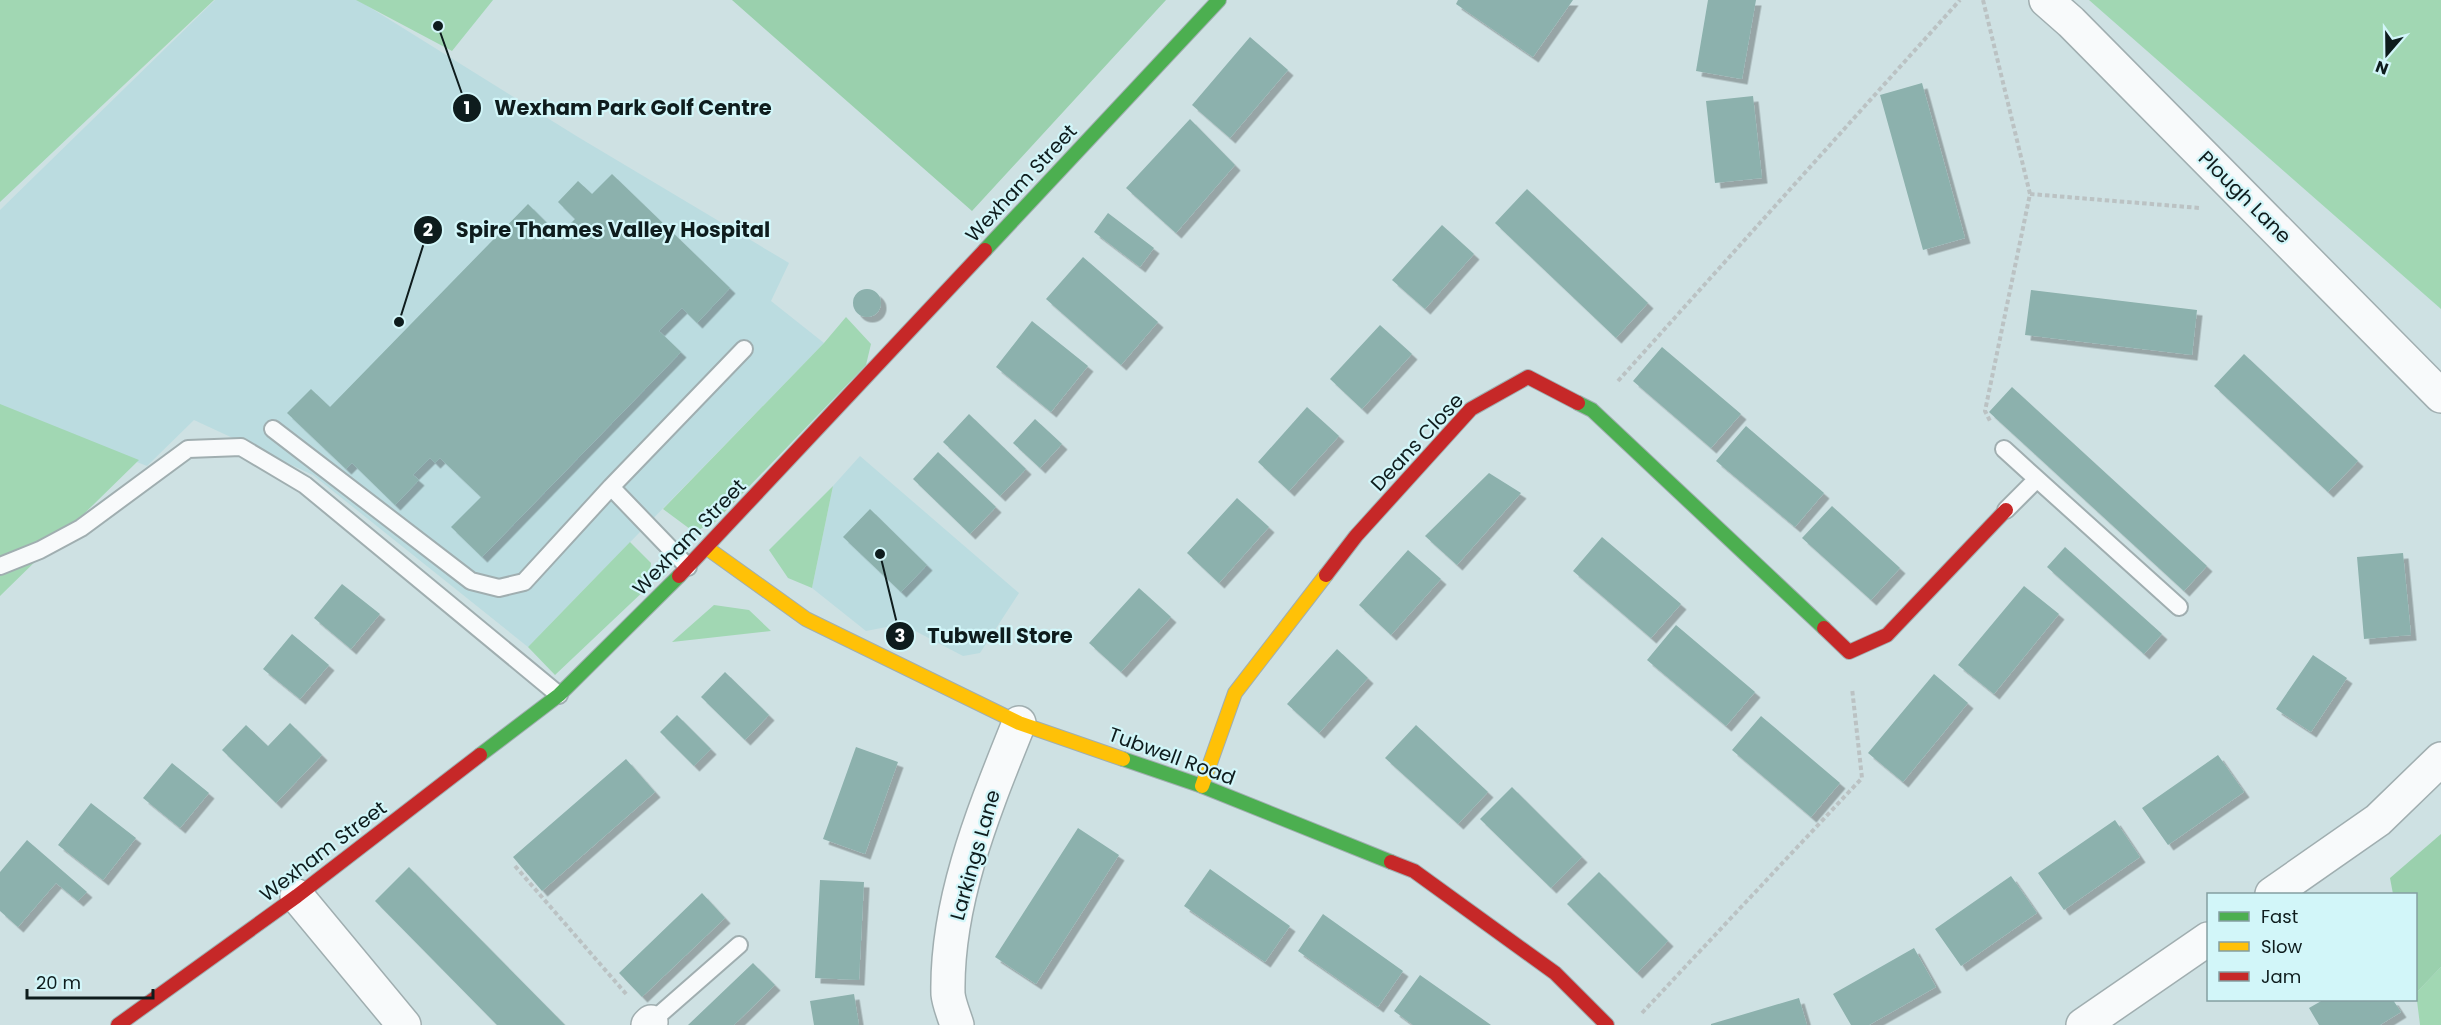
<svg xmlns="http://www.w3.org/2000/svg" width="2441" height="1025" viewBox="0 0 2441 1025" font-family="Poppins,sans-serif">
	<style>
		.built { fill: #bbdce0 }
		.green { fill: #a1d7b3 }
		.forest { fill: #9ad0ad }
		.building { fill: #8cb1ad; filter: url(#shadow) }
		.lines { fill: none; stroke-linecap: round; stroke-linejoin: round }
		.lane-casing { stroke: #a0aeb0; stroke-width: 20 }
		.street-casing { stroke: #a0aeb0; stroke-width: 36 }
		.fast-casing { stroke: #a0aeb0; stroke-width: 16 }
		.slow-casing { stroke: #a0aeb0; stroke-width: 16 }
		.jam-casing { stroke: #a0aeb0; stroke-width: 16 }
		.path { stroke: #bbc2c3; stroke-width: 4; stroke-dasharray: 4.5 3; stroke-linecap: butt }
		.lane { stroke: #f8fafb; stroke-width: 16 }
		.street { stroke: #f8fafb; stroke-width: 33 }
		.fast { stroke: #4caf50; stroke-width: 14 }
		.slow { stroke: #ffc107; stroke-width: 14 }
		.jam { stroke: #c62828; stroke-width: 14 }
		.labels { text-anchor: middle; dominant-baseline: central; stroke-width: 4.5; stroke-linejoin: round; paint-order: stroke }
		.street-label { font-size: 20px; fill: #0e1c1d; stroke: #d2f6f9 }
		.leader { fill: none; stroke: #0e1c1d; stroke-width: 2 }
		.callout-dot { fill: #0e1c1d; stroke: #d2f6f9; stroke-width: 2 }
		.mark-label { font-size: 18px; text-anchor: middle; font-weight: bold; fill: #fff }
		.callout-label { font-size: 21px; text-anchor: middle; font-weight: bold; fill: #0e1c1d; stroke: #d2f6f9; stroke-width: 4.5; stroke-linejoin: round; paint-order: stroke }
	</style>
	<defs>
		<filter id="shadow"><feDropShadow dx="5.5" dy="5.5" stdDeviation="0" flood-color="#0004"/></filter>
	</defs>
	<rect width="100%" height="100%" fill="#cee1e3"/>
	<!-- built -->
	<path class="built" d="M215 0H358L578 137 789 263 771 301 824 343 528 647 313 475 194 420 147 466 0 408V210Z
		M860 456 1019 593 980 653 963 656 902 624 866 631 812 588 833 486Z"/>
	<!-- green -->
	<path class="green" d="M0 0H214L0 202Z
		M356 0H493L452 51Z
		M2089 0H2441V309Z
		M846 317 871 344 866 365 715 522 694 532 663 509 824 343Z
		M0 404 139 460 0 596Z
		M833 486 812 588 788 578 769 550Z
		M630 542 651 563 648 587 555 675 528 647Z
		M714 605 749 610 771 631 672 642Z
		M2441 967V1025H2420L2416 993Z"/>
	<!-- forest -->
	<path class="forest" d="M732 0H1166L972 211Z
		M2441 834V967L2416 993V894H2393L2390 878Z"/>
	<!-- building -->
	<path class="building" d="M1458 0H1573L1533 57 1456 4Z
		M1708 0H1756L1742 79 1696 71Z
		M1250 37 1288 70 1230 138 1192 105Z
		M1922 83 1965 238 1923 250 1880 95Z
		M1753 96 1762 178 1715 183 1706 101Z
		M1190 119 1235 165 1176 233 1126 188Z
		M612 174 730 288 697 323 682 308 659 331 681 352 482 557 451 527 481 497 440 458 435 463 430 458 413 475 419 480 395 505 352 463 346 469 287 413 311 389 330 407 528 204 559 235 575 219 558 202 578 181 592 194Z
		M1527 189 1648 303 1616 338 1495 223Z
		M1108 213 1154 248 1140 267 1094 232Z
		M1442 225 1474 254 1425 309 1392 280Z
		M1083 257 1158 322 1121 365 1046 299Z
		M853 303a14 14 0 1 1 28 0a14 14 0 1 1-28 0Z
		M2031 290 2197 310 2192 355 2025 335Z
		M1032 321 1088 366 1051 412 996 367Z
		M1380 325 1412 354 1362 409 1330 379Z
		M1662 347 1741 414 1711 448 1633 381Z
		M2244 354 2358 461 2328 492 2214 386Z
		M2012 387 2207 566 2184 591 1989 412Z
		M1307 407 1339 436 1289 491 1258 462Z
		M969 414 1026 469 1000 496 943 442Z
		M1035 419 1062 444 1040 468 1013 443Z
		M1746 426 1824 493 1795 527 1716 461Z
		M938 452 996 507 970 534 913 479Z
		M1489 473 1521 493 1457 565 1425 536Z
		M1237 498 1269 527 1219 583 1187 553Z
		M1832 506 1900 568 1871 600 1802 538Z
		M870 509 927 565 901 592 843 537Z
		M1602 537 1681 604 1651 638 1573 571Z
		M2065 547 2162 634 2144 654 2047 567Z
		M1408 550 1441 579 1391 635 1359 605Z
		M2403 553 2411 635 2364 639 2357 557Z
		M342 584 380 614 351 649 314 618Z
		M2024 586 2059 614 1994 694 1958 665Z
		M1139 588 1171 617 1121 672 1089 643Z
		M1676 625 1755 692 1726 726 1647 660Z
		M292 634 329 665 300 699 263 669Z
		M1337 649 1368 678 1319 733 1287 704Z
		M2313 655 2347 678 2311 732 2276 709Z
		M725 672 769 715 745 740 701 697Z
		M1934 674 1968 703 1903 782 1868 753Z
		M677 715 711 749 694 766 660 732Z
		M1761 716 1840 783 1811 817 1732 750Z
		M290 723 322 755 276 803 222 750 246 725 268 746Z
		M1416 725 1488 792 1458 824 1385 758Z
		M856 747 898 762 865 854 823 839Z
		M2218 755 2244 792 2168 845 2142 808Z
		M626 759 655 792 542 891 513 857Z
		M172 763 209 793 180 828 143 798Z
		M1512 787 1582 857 1551 888 1480 819Z
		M91 803 136 838 103 880 58 845Z
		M2115 820 2140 857 2064 910 2038 873Z
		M1078 828 1119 855 1036 984 995 957Z
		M27 840 87 892 78 901 56 883 18 927 0 911V872Z
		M409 867 565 1025H497L375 901Z
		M1210 869 1290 926 1265 962 1184 906Z
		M1599 872 1668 941 1637 973 1567 904Z
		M2011 876 2037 913 1961 966 1935 929Z
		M820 880 864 882 859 980 815 978Z
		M702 893 725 918 642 997 619 973Z
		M1323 914 1403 971 1378 1007 1298 951Z
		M1914 948 1936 987 1869 1025H1851L1833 994Z
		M753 963 775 985 734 1025H688Z
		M1420 975 1491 1025H1413L1394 1011Z
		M854 994 859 1025H814L810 1001Z
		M1799 998 1807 1025H1711V1024Z
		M2323 1000H2393L2401 1012 2380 1025H2319L2309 1008Z"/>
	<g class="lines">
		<defs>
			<path id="lane" d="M273 429 471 581 499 588 524 582 611 487 688 567
				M2004 449 2037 479
				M611 487 744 349
				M2006 510 2037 479 2179 607
				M0 566 40 550 81 528 188 449 241 447 305 485 559 695
				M651 1022 739 945"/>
			<path id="street" d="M2046 0 2071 22 2441 396
				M2272 894 2378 820 2441 759
				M297 896 404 1025
				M648 1025 651 1022
				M957 1025C954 1015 949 1004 948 994 946 900 985 808 1019 723
				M2083 1025 2208 939"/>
			<path id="fast" d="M985 250 1219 0
				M1578 403 1592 410 1824 628
				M480 755 559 695 679 576
				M1123 759 1202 786 1391 862"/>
			<path id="slow" d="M707 548 806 619 1019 723 1123 759
				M1202 786 1235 693 1326 575"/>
			<path id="jam" d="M1326 575 1356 536 1471 409 1528 377 1578 403
				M679 576 985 250
				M1824 628 1849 652 1887 635 2006 510
				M1391 862 1414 871 1555 973 1607 1025
				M118 1025 297 896 480 755"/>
		</defs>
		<!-- lane casing -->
		<use href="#lane" class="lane-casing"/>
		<!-- street casing -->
		<use href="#street" class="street-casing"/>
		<!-- fast casing -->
		<use href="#fast" class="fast-casing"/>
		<!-- slow casing -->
		<use href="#slow" class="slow-casing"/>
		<!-- jam casing -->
		<use href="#jam" class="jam-casing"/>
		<!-- path -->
		<path class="path" d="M1983 0 2030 194 1985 411 1990 421
			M2030 194 2200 208
			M1618 381 1960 0
			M515 866 627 995
			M1642 1013 1862 778 1852 688"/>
		<!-- lane -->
		<use href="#lane" class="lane"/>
		<!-- street -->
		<use href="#street" class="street"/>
		<!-- fast -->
		<use href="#fast" class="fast"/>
		<!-- slow -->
		<use href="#slow" class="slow"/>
		<!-- jam -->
		<use href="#jam" class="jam"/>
	</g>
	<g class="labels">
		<!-- street labels -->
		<g class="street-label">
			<text transform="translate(1021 183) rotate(-47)">Wexham Street</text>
			<text transform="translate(2245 197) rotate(45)">Plough Lane</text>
			<text transform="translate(1417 442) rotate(-47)">Deans Close</text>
			<text transform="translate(689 537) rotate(-46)">Wexham Street</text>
			<text transform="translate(1172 756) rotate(20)">Tubwell Road</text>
			<text transform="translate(323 851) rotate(-37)">Wexham Street</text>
			<text transform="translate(975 855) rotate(-74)">Larkings Lane</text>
		</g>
	</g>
	<!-- callouts -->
	<path class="leader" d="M438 26L467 108M399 322L428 230M880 554L900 636"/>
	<g class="callout-dot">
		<circle cx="438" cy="26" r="6"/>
		<circle cx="399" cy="322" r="6"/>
		<circle cx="880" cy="554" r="6"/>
		<circle cx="467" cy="108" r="15"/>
		<circle cx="428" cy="230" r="15"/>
		<circle cx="900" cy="636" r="15"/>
	</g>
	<g class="mark-label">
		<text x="467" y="114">1</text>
		<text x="428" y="236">2</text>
		<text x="900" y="642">3</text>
	</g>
	<g class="callout-label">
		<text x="633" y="115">Wexham Park Golf Centre</text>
		<text x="613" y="237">Spire Thames Valley Hospital</text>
		<text x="1000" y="643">Tubwell Store</text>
	</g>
	<!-- legend -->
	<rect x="2207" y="893" width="210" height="108" fill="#d2f6f9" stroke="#849fa1" stroke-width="1.5"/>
	<rect x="2219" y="912" width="30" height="9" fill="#4caf50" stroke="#849fa1" stroke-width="1.5"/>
	<text x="2261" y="923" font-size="18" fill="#0e1c1d">Fast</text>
	<rect x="2219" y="942" width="30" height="9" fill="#ffc107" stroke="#849fa1" stroke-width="1.5"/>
	<text x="2261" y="953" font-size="18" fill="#0e1c1d">Slow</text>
	<rect x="2219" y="972" width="30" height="9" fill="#c62828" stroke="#849fa1" stroke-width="1.5"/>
	<text x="2261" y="983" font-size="18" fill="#0e1c1d">Jam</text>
	<!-- north arrow -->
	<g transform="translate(2387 54) rotate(200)" stroke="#d2f6f9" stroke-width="4.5" paint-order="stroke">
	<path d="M0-4.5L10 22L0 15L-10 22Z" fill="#0e1c1d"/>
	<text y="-9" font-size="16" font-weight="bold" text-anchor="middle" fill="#0e1c1d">N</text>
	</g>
	<!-- scale -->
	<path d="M27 989v9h126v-9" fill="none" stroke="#0e1c1d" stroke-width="3"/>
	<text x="36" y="989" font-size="18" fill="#0e1c1d" stroke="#d2f6f9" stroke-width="4.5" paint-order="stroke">20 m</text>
</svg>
